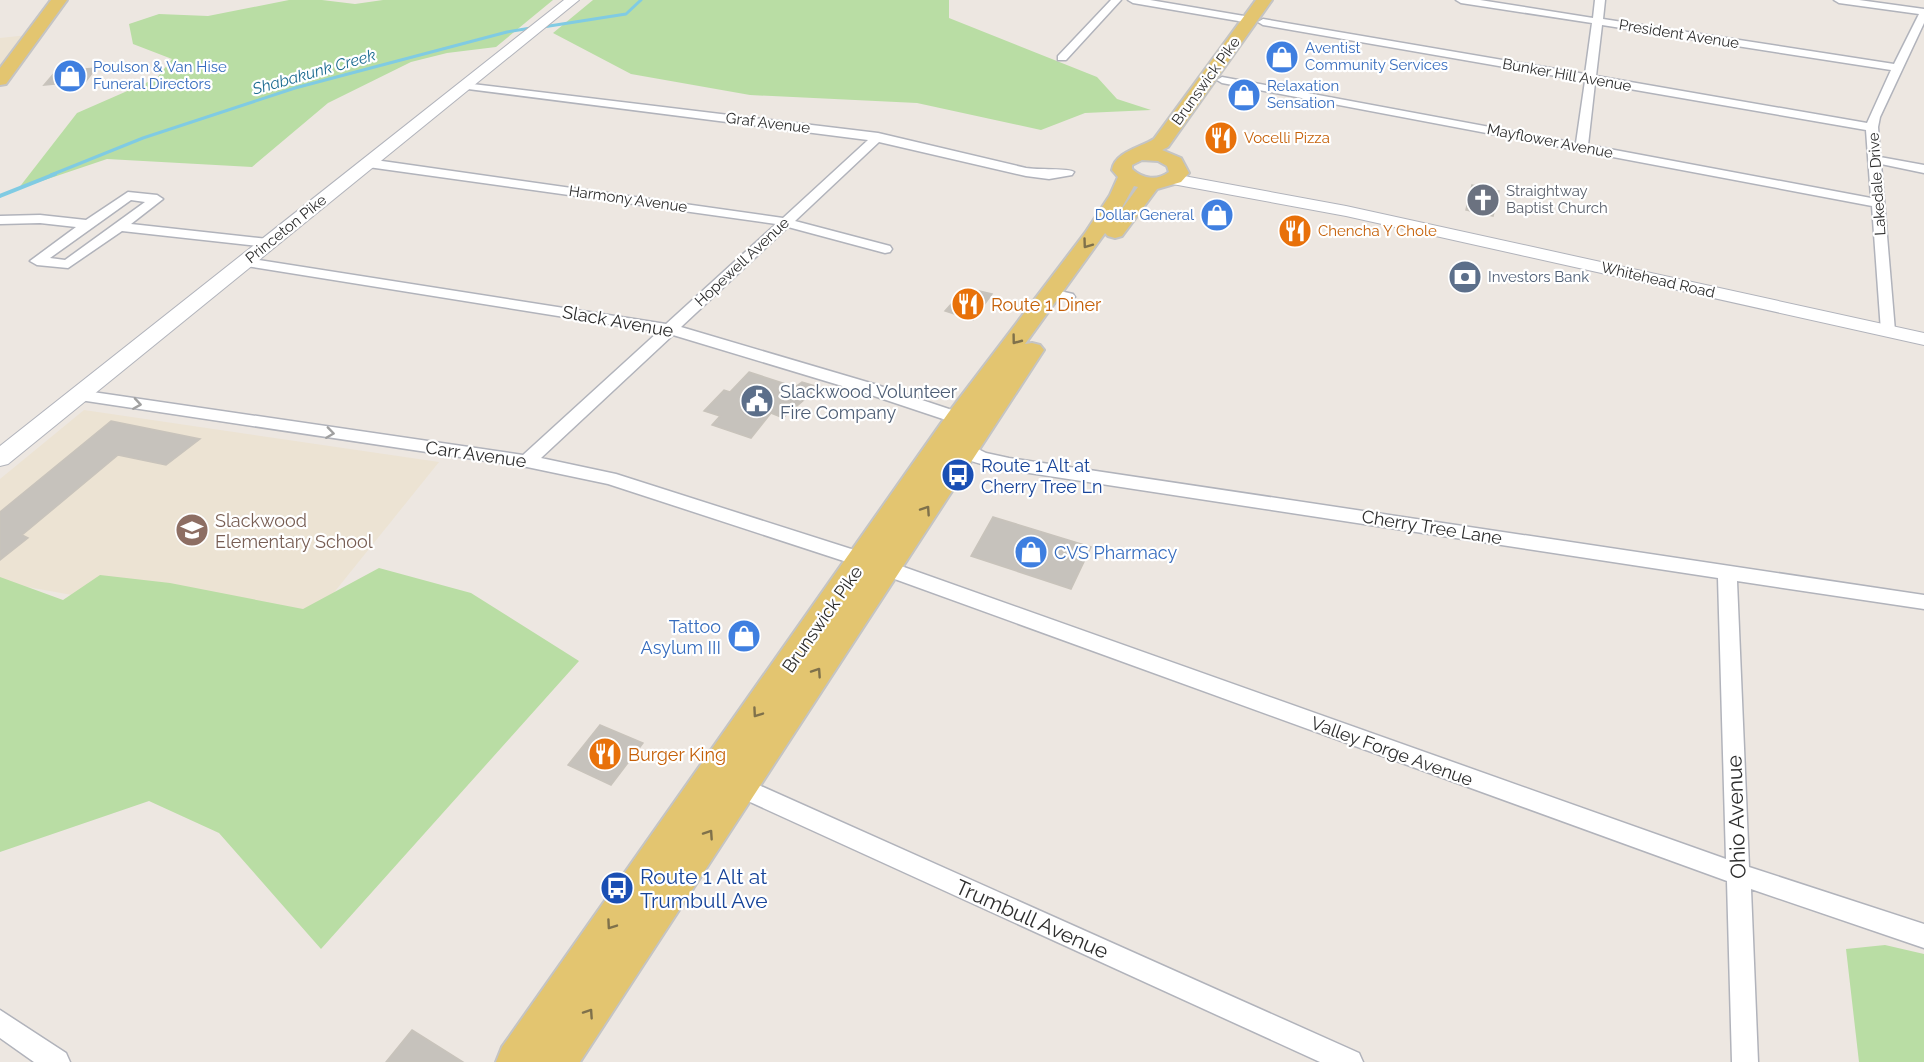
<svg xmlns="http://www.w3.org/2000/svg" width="1924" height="1062" viewBox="0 0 1924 1062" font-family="Raleway,sans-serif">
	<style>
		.education { fill: #ece3d3 }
		.green { fill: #b9dda4 }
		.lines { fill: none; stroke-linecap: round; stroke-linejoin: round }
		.stream-far1 { stroke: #80cbe3; stroke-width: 3 }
		.stream { stroke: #80cbe3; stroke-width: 4 }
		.building { fill: #c6c2bc; stroke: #c8c3bb; stroke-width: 1.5 }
		.street-casing { stroke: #b1b3bb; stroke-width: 3 }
		.secondary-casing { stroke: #b1b3bb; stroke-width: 2 }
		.primary-casing { stroke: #c4c4c4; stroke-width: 4 }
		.street { fill: #fff; fill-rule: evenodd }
		.secondary { fill: #fff; fill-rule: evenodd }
		.primary { fill: #e3c570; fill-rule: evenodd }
		.oneway { stroke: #7f714b }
		.oneway2 { stroke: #a0a0a0 }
		.labels { text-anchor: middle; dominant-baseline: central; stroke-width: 4.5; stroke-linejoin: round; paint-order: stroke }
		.far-street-label { font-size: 15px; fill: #2d2d2d; stroke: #fff }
		.far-shop-label { font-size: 15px; fill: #366cbe; stroke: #fff; text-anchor: start }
		.far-food-label { font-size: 15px; fill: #c56008; stroke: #fff; text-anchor: start }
		.far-worship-label { font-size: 15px; fill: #5b616d; stroke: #fff; text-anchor: start }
		.far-service-label { font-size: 15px; fill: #4e5e75; stroke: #fff; text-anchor: start }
		.far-water-label { font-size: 16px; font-style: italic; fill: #1d6c91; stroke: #fff }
		.food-label { font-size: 18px; fill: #c56008; stroke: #fff; text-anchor: start }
		.street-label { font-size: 18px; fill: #2d2d2d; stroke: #fff }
		.service-label { font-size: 18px; fill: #4e5e75; stroke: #fff; text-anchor: start }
		.transit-label { font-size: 18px; fill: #164399; stroke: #fff; text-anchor: start }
		.education-label { font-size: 18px; fill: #785e54; stroke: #fff; text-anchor: start }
		.shop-label { font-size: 18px; fill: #366cbe; stroke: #fff; text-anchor: start }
		.near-street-label { font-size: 21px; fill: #2d2d2d; stroke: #fff }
		.near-transit-label { font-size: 21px; fill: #164399; stroke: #fff; text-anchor: start }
	</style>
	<rect width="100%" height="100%" fill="#ede7e1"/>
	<!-- education -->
	<path class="education" d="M28 35 0 69V38Z
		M84 410 439 462 299 636 0 582V479Z"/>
	<!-- green -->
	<path class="green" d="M289 0H322L355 4 383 0H553L496 47 447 53 411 62 328 103 252 167 107 159 18 189 77 113 157 78 172 59 133 44 129 24 159 14 208 16Z
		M593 0H949V18L1097 77 1117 99 1151 110 1085 113 1041 130 917 103 750 95 631 74 553 33Z
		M379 568 471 593 579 661 321 949 219 833 149 801 0 852V577L63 600 100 575 170 583 303 609Z
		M1885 945 1924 954V1062H1859L1846 949Z"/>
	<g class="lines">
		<!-- stream-far1 -->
		<path class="stream-far1" d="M543 27 626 14 641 0
			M51 175 143 138 295 88 507 32 531 28"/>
		<!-- stream -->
		<path class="stream" d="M0 196 55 174"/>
	</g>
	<!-- building -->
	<path class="building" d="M96 68 86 81 44 85 56 71Z
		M1472 185 1499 191 1493 216 1466 210Z
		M971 289 992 294 973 320 945 311 960 294 966 296Z
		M749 372 795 387 802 382 819 387 783 418 771 413 751 438 712 425 720 416 704 411 724 390 730 392Z
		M111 421 200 439 166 465 118 455 22 535 28 538 0 560V512Z
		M993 517 1091 547 1071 589 971 556Z
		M600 725 643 743 611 785 568 765Z
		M412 1030 463 1062H386Z"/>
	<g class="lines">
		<defs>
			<path id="street" d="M1111 0H1121L1066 60H1058V56Z
				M1128 0H1150L1250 17 1255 20 1250 23 1133 3Z
				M1456 0H1480L1593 18 1595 0H1605L1603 19 1894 64 1919 14 1839 3 1834 0H1859L1924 9V23L1880 117 1878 127 1880 157 1924 165V173L1881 164 1895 331 1893 334 1888 335 1881 331 1872 206 1222 83 1217 80 1222 77 1576 143 1585 81 1263 25 1258 22 1263 19 1585 74 1592 23 1461 3ZM1602 25 1891 70 1867 123 1596 76ZM1595 83 1866 130 1871 198 1588 145Z
				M464 83 878 133 1026 168C1036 170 1070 168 1074 172L1072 175 1049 179 1026 176 879 142 795 221 890 246 892 249 890 252 885 253 788 227 681 327 874 384 976 418 978 422 976 426H964L862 392 673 335 541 458 616 474 870 555 1726 859 1718 578 1009 470C991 466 959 462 948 445L950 441H962L986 453 1009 458 1924 595V609L1737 581 1749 867 1924 924V948L1751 889 1758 1062H1732L1727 881 856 565 608 484 527 467 73 399 71 395 79 390 523 455 658 332 246 266 239 262 246 258 666 324 776 224 368 167 362 163 368 159 783 218 868 140 460 88 459 86Z
				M128 192 157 195 163 199 131 224 268 239 275 243 268 247 122 231 68 268 37 265 30 261 76 227 40 223 0 224V216L40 215 86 220ZM131 200 145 202 65 260 50 258Z
				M1051 289 1073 294 1075 297 1068 301 1046 296 1044 293 1046 290Z
				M734 774 1359 1053 1363 1062H1320L726 791 723 784 726 777Z
				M0 1010 66 1053 70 1062H34L0 1038Z"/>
			<path id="secondary" d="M564 0H579L8 464 0 466V446Z
				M1173 174 1346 206 1924 333V345L1346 216 1167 183 1164 179 1167 175Z"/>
			<path id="primary" d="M51 0H67L6 84 0 85V68Z
				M1256 0H1272L1168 147 1162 150 1181 158 1189 173 1181 182 1157 189 1122 236 1115 238 1108 236 1105 233 1025 344 1032 343 1040 345 1044 350 580 1062H496L502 1047 949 412 1085 233 1110 195 1118 177 1112 170C1115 152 1139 148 1154 139ZM1142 160 1158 161 1167 166 1169 172C1157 181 1143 179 1132 169V165ZM1134 186 1138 187 1117 216Z"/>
		</defs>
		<!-- street casing -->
		<use href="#street" class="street-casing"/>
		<!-- secondary casing -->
		<use href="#secondary" class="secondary-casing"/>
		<!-- primary casing -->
		<use href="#primary" class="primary-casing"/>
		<!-- street -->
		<use href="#street" class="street"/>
		<!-- secondary -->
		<use href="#secondary" class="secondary"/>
		<!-- primary -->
		<use href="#primary" class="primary"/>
	</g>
	<!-- one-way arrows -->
	<defs><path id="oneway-chevron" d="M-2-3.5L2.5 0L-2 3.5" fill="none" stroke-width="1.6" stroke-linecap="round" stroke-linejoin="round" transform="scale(1.5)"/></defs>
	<g class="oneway">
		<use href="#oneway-chevron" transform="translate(1087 244) rotate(126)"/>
		<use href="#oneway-chevron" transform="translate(1016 340) rotate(127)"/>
		<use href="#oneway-chevron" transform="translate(926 510) rotate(-56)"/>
		<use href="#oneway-chevron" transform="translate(817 672) rotate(-56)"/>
		<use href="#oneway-chevron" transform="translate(757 713) rotate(125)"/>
		<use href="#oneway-chevron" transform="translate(709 834) rotate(-56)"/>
		<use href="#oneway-chevron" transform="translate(611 925) rotate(125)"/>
		<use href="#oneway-chevron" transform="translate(589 1013) rotate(-56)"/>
	</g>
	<g class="oneway2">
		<use href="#oneway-chevron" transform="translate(137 404) rotate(9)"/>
		<use href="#oneway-chevron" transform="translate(330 433) rotate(8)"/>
	</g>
	<!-- icons -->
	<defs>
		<symbol id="shop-disc" viewBox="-11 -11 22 22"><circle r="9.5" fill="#3f7fe0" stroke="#fff"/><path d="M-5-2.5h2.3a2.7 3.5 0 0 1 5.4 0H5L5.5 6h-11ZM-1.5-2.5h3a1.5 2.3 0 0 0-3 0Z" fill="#fff"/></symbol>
		<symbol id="restaurant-disc" viewBox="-11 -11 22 22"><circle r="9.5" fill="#e8710a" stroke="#fff"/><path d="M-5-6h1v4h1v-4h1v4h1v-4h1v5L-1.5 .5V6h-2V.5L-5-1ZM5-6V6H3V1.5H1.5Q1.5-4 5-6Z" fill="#fff"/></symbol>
		<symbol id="church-disc" viewBox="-11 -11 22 22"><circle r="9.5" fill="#6b7280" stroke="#fff"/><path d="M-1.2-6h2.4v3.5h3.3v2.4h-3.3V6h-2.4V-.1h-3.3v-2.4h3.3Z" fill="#fff"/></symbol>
		<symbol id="bank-disc" viewBox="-11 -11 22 22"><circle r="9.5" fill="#5c6f8a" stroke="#fff"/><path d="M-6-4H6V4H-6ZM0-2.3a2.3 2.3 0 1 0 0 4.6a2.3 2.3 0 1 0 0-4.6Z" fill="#fff"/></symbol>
		<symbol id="civic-disc" viewBox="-11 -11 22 22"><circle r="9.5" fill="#5c6f8a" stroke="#fff"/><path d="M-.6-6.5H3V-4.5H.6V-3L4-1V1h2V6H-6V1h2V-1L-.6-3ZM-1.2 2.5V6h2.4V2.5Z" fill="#fff"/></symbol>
		<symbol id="bus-disc" viewBox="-11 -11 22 22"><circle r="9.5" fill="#1a4fb4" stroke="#fff"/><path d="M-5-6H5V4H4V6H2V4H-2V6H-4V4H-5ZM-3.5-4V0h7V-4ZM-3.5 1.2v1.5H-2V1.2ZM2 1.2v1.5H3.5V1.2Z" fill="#fff"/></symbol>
		<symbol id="school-disc" viewBox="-11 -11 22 22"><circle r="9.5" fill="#8d6e63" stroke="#fff"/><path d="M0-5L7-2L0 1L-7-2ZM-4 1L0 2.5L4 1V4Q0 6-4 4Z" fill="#fff"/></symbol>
	</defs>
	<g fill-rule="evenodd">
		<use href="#shop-disc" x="1263" y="38" width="38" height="38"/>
		<use href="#shop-disc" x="51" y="57" width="38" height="38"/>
		<use href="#shop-disc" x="1225" y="76" width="38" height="38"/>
		<use href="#restaurant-disc" x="1202" y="119" width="38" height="38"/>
		<use href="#church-disc" x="1464" y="181" width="38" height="38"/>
		<use href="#shop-disc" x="1198" y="196" width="38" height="38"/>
		<use href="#restaurant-disc" x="1276" y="212" width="38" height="38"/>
		<use href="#bank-disc" x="1446" y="258" width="38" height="38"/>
		<use href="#restaurant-disc" x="949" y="285" width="38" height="38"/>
		<use href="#civic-disc" x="738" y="382" width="38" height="38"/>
		<use href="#bus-disc" x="939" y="456" width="38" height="38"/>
		<use href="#school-disc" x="173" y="511" width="38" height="38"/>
		<use href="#shop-disc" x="1012" y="533" width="38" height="38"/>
		<use href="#shop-disc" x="725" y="617" width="38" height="38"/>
		<use href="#restaurant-disc" x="586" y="735" width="38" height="38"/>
		<use href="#bus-disc" x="598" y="869" width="38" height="38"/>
	</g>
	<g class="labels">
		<!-- far-street labels -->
		<g class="far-street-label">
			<text transform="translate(1679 34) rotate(9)">President Avenue</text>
			<text transform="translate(1567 75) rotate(10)">Bunker Hill Avenue</text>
			<text transform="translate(1206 81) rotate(-54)">Brunswick Pike</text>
			<text transform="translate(768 123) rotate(7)">Graf Avenue</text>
			<text transform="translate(1550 141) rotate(11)">Mayflower Avenue</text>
			<text transform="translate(1877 184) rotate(-94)">Lakedale Drive</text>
			<text transform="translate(628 199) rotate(8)">Harmony Avenue</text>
			<text transform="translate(286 229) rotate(-39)">Princeton Pike</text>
			<text transform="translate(742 262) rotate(-43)">Hopewell Avenue</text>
			<text transform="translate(1658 280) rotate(13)">Whitehead Road</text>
		</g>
		<!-- far-shop labels -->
		<g class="far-shop-label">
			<text x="1305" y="48">Aventist<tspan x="1305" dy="17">Community Services</tspan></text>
			<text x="93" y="67">Poulson &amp; Van Hise<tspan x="93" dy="17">Funeral Directors</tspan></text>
			<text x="1267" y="86">Relaxation<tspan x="1267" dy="17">Sensation</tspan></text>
			<text x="1194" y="215" text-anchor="end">Dollar General</text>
		</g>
		<!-- far-food labels -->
		<g class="far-food-label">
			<text x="1244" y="138">Vocelli Pizza</text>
			<text x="1318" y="231">Chencha Y Chole</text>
		</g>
		<!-- far-worship labels -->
		<g class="far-worship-label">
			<text x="1506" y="191">Straightway<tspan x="1506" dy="17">Baptist Church</tspan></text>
		</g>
		<!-- far-service labels -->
		<g class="far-service-label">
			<text x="1488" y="277">Investors Bank</text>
		</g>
		<!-- far-water labels -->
		<g class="far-water-label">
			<text transform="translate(314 72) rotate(-16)">Shabakunk Creek</text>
		</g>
		<!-- food labels -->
		<g class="food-label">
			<text x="991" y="304">Route 1 Diner</text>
			<text x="628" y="754">Burger King</text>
		</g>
		<!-- street labels -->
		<g class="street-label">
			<text transform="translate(618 321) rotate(10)">Slack Avenue</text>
			<text transform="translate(476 454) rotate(8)">Carr Avenue</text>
			<text transform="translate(1432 527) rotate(9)">Cherry Tree Lane</text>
			<text transform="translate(822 619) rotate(-55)">Brunswick Pike</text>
			<text transform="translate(1392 751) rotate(20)">Valley Forge Avenue</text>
		</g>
		<!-- service labels -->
		<g class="service-label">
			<text x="780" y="391">Slackwood Volunteer<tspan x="780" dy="21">Fire Company</tspan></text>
		</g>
		<!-- transit labels -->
		<g class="transit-label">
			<text x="981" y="465">Route 1 Alt at<tspan x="981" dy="21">Cherry Tree Ln</tspan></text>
		</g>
		<!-- education labels -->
		<g class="education-label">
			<text x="215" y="520">Slackwood<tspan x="215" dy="21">Elementary School</tspan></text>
		</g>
		<!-- shop labels -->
		<g class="shop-label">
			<text x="1054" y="552">CVS Pharmacy</text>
			<text x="721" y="626" text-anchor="end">Tattoo<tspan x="721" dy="21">Asylum III</tspan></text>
		</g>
		<!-- near-street labels -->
		<g class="near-street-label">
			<text transform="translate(1736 817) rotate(-92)">Ohio Avenue</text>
			<text transform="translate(1032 919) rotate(24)">Trumbull Avenue</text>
		</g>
		<!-- near-transit labels -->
		<g class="near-transit-label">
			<text x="640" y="876">Route 1 Alt at<tspan x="640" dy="24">Trumbull Ave</tspan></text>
		</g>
	</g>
</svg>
